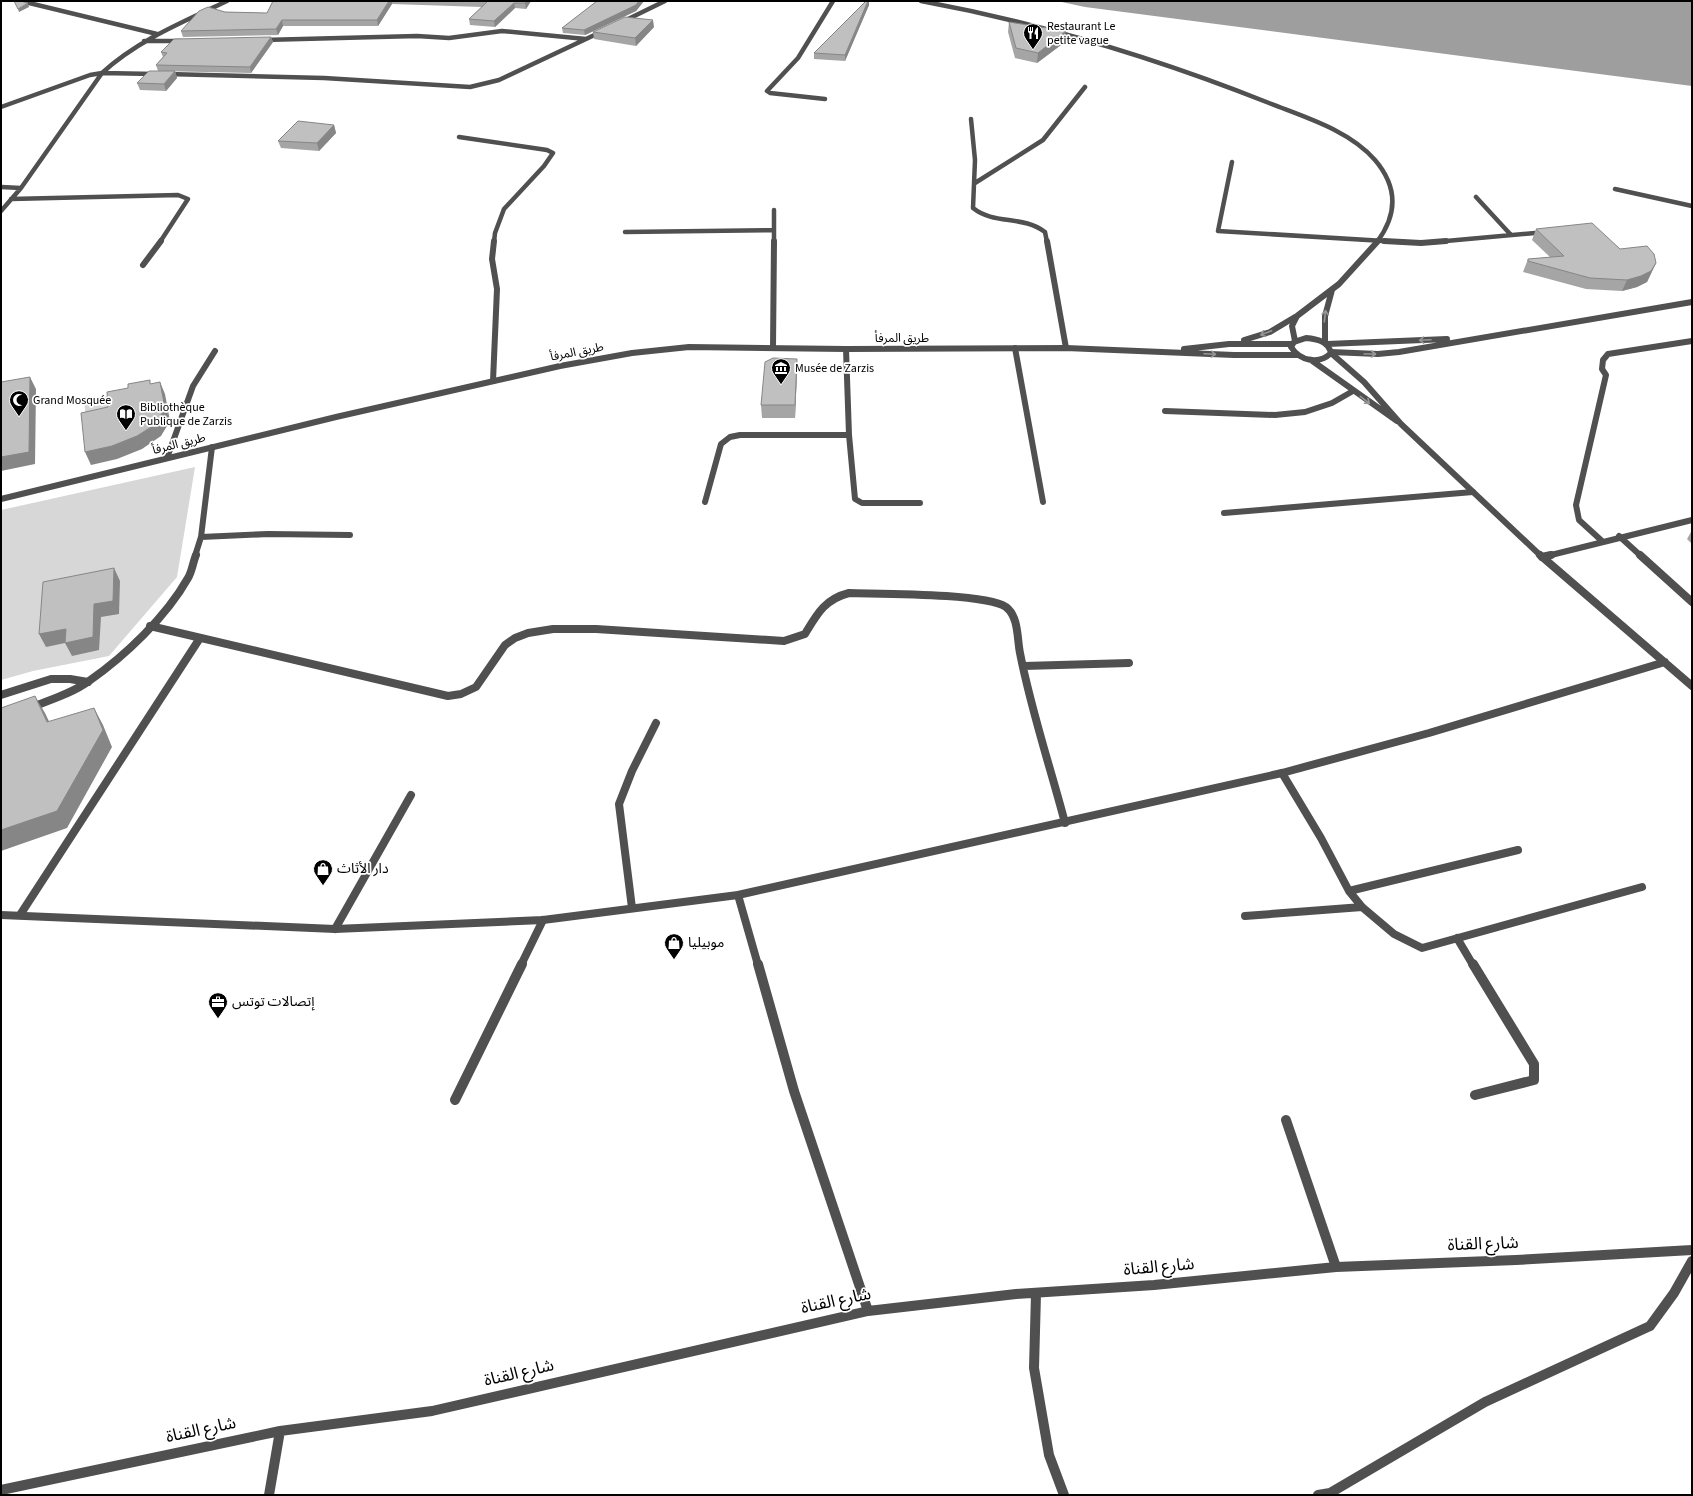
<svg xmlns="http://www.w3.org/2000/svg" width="1693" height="1496" viewBox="0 0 1693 1496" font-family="'Source Sans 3','Noto Sans Arabic',sans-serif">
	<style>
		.green { fill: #d7d7d7 }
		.water { fill: #9e9e9e }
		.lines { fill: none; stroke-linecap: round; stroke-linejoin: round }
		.service-far2 { stroke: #505050; stroke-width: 4.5 }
		.service-far1 { stroke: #505050; stroke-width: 6 }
		.service { stroke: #505050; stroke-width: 8 }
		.minor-far3 { stroke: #505050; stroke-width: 4.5 }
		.minor-far2 { stroke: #505050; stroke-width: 6 }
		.minor-far1 { stroke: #505050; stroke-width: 8 }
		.minor { stroke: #505050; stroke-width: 10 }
		.tertiary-far2 { stroke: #505050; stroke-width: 4.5 }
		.tertiary-far1 { stroke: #505050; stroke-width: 6 }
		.tertiary { stroke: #505050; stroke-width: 8 }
		.wall { fill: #a5a5a5 }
		.shaded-wall { fill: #868686 }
		.building { fill: #c0c0c0; stroke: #868686 }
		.oneway { stroke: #969696 }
		.labels { text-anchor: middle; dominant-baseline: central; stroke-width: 3.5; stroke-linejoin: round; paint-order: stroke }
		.far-poi-label { font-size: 12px; fill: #000; stroke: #fff; text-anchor: start }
		.far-street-label { font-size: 12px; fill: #000; stroke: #fff }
		.poi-label { font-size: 14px; fill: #000; stroke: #fff; text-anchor: start }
		.near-street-label { font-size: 17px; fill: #000; stroke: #fff }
	</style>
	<rect width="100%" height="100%" fill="#fff"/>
	<!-- green -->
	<path class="green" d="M153 386 87 426 84 401Z
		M195 467 177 577 109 656 33 671 1 680V510Z"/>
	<!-- water -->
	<path class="water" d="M1057 1H1692V86L1085 7Z"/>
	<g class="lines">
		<!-- service-far2 -->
		<path class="service-far2" d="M1232 162 1218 231 1401 242
			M1615 189 1692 206
			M1476 197 1511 235
			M1435 242 1546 232"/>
		<!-- service-far1 -->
		<path class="service-far1" d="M1384 241 1421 243 1446 241
			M1224 513 1473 492
			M1619 536 1641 556
			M1602 541 1579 520 1576 505 1606 375 1602 369 1603 360 1608 354 1692 341
			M1547 556 1692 520"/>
		<!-- service -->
		<path class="service" d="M1640 555 1692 602
			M1542 557 1551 555
			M1 695 51 679H70L88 682"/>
		<!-- minor-far3 -->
		<path class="minor-far3" d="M21 1 157 34
			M622 22 665 1
			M263 40 417 36 449 38 502 31 586 39
			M144 41H181
			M167 74 324 78 470 87 499 80 603 31
			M825 99 770 93 767 91 798 58 833 1
			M1 107 90 75 102 73 155 74
			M971 119 975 160 973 208C994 225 1023 215 1045 232L1047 242
			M459 137 547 150 553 153 544 166 504 209 495 233 494 242
			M975 183 1043 140 1085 87
			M1 187 21 188
			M11 199 178 195 188 199 160 242
			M1 211 21 188 102 73C138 40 183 22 227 1
			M625 232 774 230
			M774 242V210"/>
		<!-- minor-far2 -->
		<path class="minor-far2" d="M1047 241 1066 348
			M143 265 161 241
			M1327 344 1447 339
			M773 348 774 241
			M1015 348 1043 502
			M846 349 849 435 855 499 862 503H920
			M1331 352 1378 354 1399 352 1692 302
			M493 381 497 289 492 259 494 241
			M1165 411 1275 415 1305 412 1332 403 1353 391
			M167 458 193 386 215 351
			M705 502 721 444 730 437 740 435H849
			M201 537 268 534 350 535
			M195 556 201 537 212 447"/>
		<!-- minor-far1 -->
		<path class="minor-far1" d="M150 626 448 696 461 694 476 687 505 645 515 638 528 633 553 629H596L784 641 805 634C817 614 825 599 849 593 879 594 984 593 1006 607 1019 617 1017 639 1020 653 1031 710 1050 766 1065 823
			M1024 666 1129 663
			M30 708C49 700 71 694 89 681 125 656 166 617 188 578 192 572 193 562 196 555
			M1282 773 1321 838 1349 891 1362 907 1394 934 1422 948 1642 887
			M1349 891 1518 850
			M738 895 758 965
			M632 908 619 804 632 771 656 723
			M20 915 200 638
			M1245 916 1362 907
			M335 929 411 795
			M1457 938 1473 965
			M521 965 543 920"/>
		<!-- minor -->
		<path class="minor" d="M758 964 794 1091 868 1311
			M1473 964 1534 1064V1080L1475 1095
			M455 1100 522 964
			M1286 1120 1336 1267
			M1036 1294 1034 1368 1049 1455 1064 1495
			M1 1490 280 1431 432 1411 868 1311 1016 1294 1154 1285 1336 1267 1516 1260 1692 1250
			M269 1495 280 1431
			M1318 1495 1330 1493 1485 1402 1650 1326 1674 1293 1692 1261"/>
		<!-- tertiary-far2 -->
		<path class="tertiary-far2" d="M921 1C1041 23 1156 58 1269 103 1304 117 1349 130 1375 160 1398 187 1398 214 1377 242"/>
		<!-- tertiary-far1 -->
		<path class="tertiary-far1" d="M1306 338C1317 339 1328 341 1331 353 1319 365 1300 361 1291 347L1294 342Z
			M1244 340 1270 332 1295 317
			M1295 341 1292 326 1297 316 1339 284 1378 241
			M1325 343V316L1332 290
			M1184 349 1229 344H1292
			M1331 353 1364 382 1401 424 1541 556
			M1311 360 1397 421
			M1 499 336 417 560 366 632 353 689 347 846 349 1066 348 1234 355H1297"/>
		<!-- tertiary -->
		<path class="tertiary" d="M1540 555 1692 686
			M1 915 335 929 543 920 738 895 1282 773 1429 733 1665 662"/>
	</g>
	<!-- wall -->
	<path class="wall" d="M273 1H531L526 9 515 8 495 27 470 25 469 19 482 7 392 4 378 26H283L278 35 183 37 181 31 225 12 267 13Z
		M597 1H644L636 11 585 35 563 33 562 28Z
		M866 1H869V5L845 61 814 59V53Z
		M1009 22 1065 42 1037 63 1015 58 1008 32Z
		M654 27 636 46 594 39 593 32Z
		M271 37 273 42 251 73 158 71 156 65 163 57 161 52Z
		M175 71 177 78 166 91 140 90 137 83Z
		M334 125 336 133 319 151 281 148 278 141Z
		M1536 229 1620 249 1656 263 1647 282 1637 287 1622 291 1586 289 1523 272 1528 259 1550 257 1532 240Z
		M797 371 795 418H762L761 405Z
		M1691 532H1692V544L1687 539Z"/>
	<!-- shaded-wall -->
	<path class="shaded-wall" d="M389 1H392V4L378 26 377 20Z
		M526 1H531L526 9 525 3Z
		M639 1H644L636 11 585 35 584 30Z
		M868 1H869V5L845 61V55Z
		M28 3 29 7 19 12 18 9Z
		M514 3 515 8 495 27 494 21Z
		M282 20 283 26 278 35 276 29Z
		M653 20 654 27 636 46 635 38Z
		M1066 31 1065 42 1037 63 1038 53Z
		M271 37 273 42 251 73 250 67Z
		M175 71 177 78 166 91 164 84Z
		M334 125 336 133 319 151 317 143Z
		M1656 263 1647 282 1637 287 1622 291 1627 280Z
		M797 359V371L795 418V405Z
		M30 377 36 389 35 464 1 471V457Z
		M160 382 165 394 170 421 161 436 142 449 117 459 91 465 85 452Z
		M114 568 120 581 119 614 101 617 99 650 72 656 65 643 46 647 39 634 94 604Z
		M35 696 45 713 57 738 47 722Z
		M94 708 103 725 112 747 67 828 1 851V830Z"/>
	<!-- building -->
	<path class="building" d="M14 1H20L28 3 18 9Z
		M273 1H389L377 20H282L276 29 181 31 199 11 208 7 225 12 267 13Z
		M481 1H526L525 3H514L494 21 469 19 488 1Z
		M597 1H639L636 5 584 30 562 28Z
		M866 1H868L845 55 814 53Z
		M625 17 653 20 635 38 593 32Z
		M1009 22 1066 31 1038 53 1016 48Z
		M271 37 250 67 156 65 167 53 161 52 174 39Z
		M149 71H175L164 84 137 83Z
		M298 121 334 125 317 143 278 141Z
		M1592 223 1620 249 1647 246 1654 254 1656 263 1651 271 1641 276 1627 280 1590 278 1528 261V259L1564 256 1536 229Z
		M773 358 797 359 795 405H761L765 362Z
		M30 377 29 452 1 457V382Z
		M150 380V384L160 382 165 408 156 424 137 436 112 446 85 452 81 413 108 407 107 392 128 388V384Z
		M114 568 113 601 94 604 93 637 65 643 66 629 39 634 43 582Z
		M35 696 47 722 94 708 103 730 57 811 1 830V708Z"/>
	<!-- one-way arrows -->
	<defs><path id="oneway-shaft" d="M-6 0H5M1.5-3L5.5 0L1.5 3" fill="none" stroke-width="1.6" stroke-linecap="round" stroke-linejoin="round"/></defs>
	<g class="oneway">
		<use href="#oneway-shaft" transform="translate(1325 316) rotate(-83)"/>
		<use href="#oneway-shaft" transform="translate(1266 333) rotate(159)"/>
		<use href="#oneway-shaft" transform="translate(1425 340) rotate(177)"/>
		<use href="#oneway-shaft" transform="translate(1210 354) rotate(3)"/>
		<use href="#oneway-shaft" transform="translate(1370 354)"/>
		<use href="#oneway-shaft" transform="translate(1365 400) rotate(38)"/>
	</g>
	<!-- icons -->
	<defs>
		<symbol id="restaurant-pin" viewBox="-11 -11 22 30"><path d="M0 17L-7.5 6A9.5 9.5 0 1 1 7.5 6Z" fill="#000" stroke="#fff"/><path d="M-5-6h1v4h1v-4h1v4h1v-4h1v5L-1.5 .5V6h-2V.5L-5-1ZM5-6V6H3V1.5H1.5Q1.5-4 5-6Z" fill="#fff"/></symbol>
		<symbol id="museum-pin" viewBox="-11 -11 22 30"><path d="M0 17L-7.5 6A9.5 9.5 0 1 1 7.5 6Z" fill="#000" stroke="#fff"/><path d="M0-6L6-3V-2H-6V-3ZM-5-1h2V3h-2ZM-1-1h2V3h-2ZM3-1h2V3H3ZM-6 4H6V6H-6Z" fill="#fff"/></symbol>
		<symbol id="mosque-pin" viewBox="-11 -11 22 30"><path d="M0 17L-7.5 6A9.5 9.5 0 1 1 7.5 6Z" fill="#000" stroke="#fff"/><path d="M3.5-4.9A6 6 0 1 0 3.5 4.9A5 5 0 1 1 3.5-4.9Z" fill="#fff"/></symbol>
		<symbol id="library-pin" viewBox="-11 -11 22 30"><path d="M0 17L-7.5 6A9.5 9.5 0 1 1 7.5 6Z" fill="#000" stroke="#fff"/><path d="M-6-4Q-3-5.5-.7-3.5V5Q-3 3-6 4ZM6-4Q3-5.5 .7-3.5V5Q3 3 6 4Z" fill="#fff"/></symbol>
		<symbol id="shop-pin" viewBox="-11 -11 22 30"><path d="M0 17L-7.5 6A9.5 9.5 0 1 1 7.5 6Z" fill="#000" stroke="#fff"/><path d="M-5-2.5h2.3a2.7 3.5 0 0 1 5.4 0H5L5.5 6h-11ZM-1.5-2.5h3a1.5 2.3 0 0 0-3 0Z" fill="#fff"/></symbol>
		<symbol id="office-pin" viewBox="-11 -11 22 30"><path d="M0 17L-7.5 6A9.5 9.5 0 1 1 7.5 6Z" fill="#000" stroke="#fff"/><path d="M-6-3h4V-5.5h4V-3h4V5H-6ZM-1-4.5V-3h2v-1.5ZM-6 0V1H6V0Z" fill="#fff"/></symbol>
	</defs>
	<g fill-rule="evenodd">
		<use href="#restaurant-pin" x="1022" y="22" width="22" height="30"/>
		<use href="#museum-pin" x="770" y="357" width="22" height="30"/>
		<use href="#mosque-pin" x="8" y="389" width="22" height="30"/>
		<use href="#library-pin" x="115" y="403" width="22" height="30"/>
		<use href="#shop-pin" x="312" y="858" width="22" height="30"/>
		<use href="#shop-pin" x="663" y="932" width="22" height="30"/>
		<use href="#office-pin" x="207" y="991" width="22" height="30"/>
	</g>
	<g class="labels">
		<!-- far-poi labels -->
		<g class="far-poi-label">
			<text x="1047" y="26">Restaurant Le<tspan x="1047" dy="14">petite vague</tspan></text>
			<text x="795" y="368">Musée de Zarzis</text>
			<text x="33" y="400">Grand Mosquée</text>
			<text x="140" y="407">Bibliothèque<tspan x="140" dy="14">Publique de Zarzis</tspan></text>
		</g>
		<!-- far-street labels -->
		<g class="far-street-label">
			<text x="902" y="338">طريق المرفأ</text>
			<text transform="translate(577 352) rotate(-11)">طريق المرفأ</text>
			<text transform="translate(179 444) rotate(-14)">طريق المرفأ</text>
		</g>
		<!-- poi labels -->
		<g class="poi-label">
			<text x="337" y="869">دار الأثاث</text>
			<text x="688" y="943">موبيليا</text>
			<text x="232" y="1002">إتصالات توتس</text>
		</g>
		<!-- near-street labels -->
		<g class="near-street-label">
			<text transform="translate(1483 1244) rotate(-2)">شارع القناة</text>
			<text transform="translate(1159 1267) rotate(-5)">شارع القناة</text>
			<text transform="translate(836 1301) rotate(-12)">شارع القناة</text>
			<text transform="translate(519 1373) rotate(-13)">شارع القناة</text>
			<text transform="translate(201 1430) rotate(-12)">شارع القناة</text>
		</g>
	</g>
	<!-- border -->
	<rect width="1693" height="1496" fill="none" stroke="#000000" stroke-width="4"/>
</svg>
